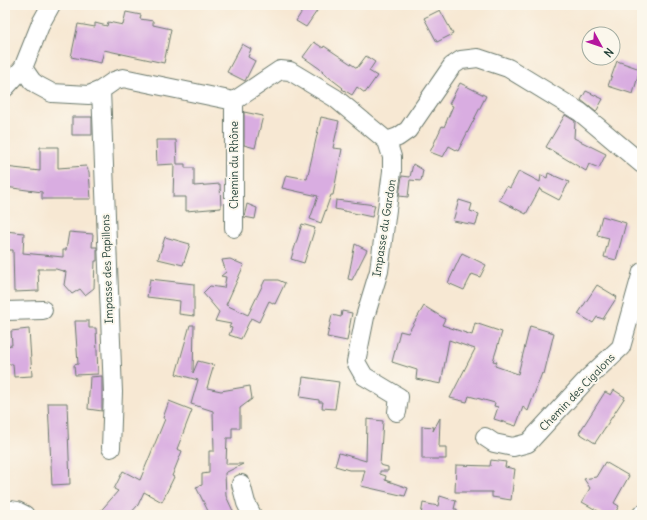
<svg xmlns="http://www.w3.org/2000/svg" width="647" height="520" viewBox="0 0 647 520" font-family="Delius,sans-serif">
	<style>
		.building { fill: #d9ade1 }
		.lines { fill: none; stroke-linecap: round; stroke-linejoin: round }
		.minor-casing { stroke: #6b796c; stroke-width: 20 }
		.minor { stroke: #fff; stroke-width: 18 }
		.labels { text-anchor: middle; dominant-baseline: central; stroke-width: 4; stroke-linejoin: round; paint-order: stroke }
		.street-label { font-size: 11px; fill: #1f3d34; stroke: #fbf7ec }
	</style>
	<rect width="100%" height="100%" fill="#fbf7ec"/>
	<filter id="ink" filterUnits="userSpaceOnUse"><feTurbulence type="fractalNoise" baseFrequency=".025" numOctaves="2"/><feDisplacementMap in="SourceGraphic" scale="8" xChannelSelector="R" yChannelSelector="G"/><feConvolveMatrix kernelMatrix="1 2 1 2 8 2 1 2 1" color-interpolation-filters="sRGB"/></filter>
	<filter id="wash" filterUnits="userSpaceOnUse"><feTurbulence type="fractalNoise" baseFrequency=".012" numOctaves="4" result="noise"/><feDisplacementMap in="SourceGraphic" scale="16" xChannelSelector="R" yChannelSelector="G"/><feGaussianBlur stdDeviation="0.9" result="paint"/><feColorMatrix in="noise" values="0 0 0 0 0 0 0 0 0 0 0 0 0 0 0 0 0 1.4 0 .05"/><feComposite in="paint" operator="in"/></filter>
	<g filter="url(#wash)">
		<rect width="100%" height="100%" fill="#f7e8d3"/>
		<g id="blocks">
			<!-- building -->
			<path class="building" d="M306 5H321L306 27 296 21Z
				M440 10 453 34 437 42 424 18Z
				M126 12 141 15 140 19 153 21V25L171 29 164 63 104 50 101 63 71 57 78 24 95 27V23L107 26 108 22 123 25Z
				M314 42 323 48 324 46 357 68 366 56 375 62 369 71 377 76 365 93 357 87 352 95 342 89 343 88 322 72 323 71 303 57Z
				M242 44 251 49 248 57 255 61 245 81 227 72Z
				M617 61 640 69 633 94 608 86Z
				M460 83 486 96 458 151 449 146 443 157 430 152 442 126 444 127 453 106 449 104Z
				M586 91 603 99 596 112 581 100Z
				M244 112 263 116 255 148 244 145Z
				M565 115 575 121 574 138 606 154 599 168 589 164 586 171 546 147Z
				M72 117H92V135H72Z
				M321 117 339 121 333 148 342 149 333 195H331L321 223 310 219 318 196 282 188 286 175 307 179Z
				M156 140H176L177 164H185V168H194V186L220 184 221 208 186 211V197H173L174 164 157 165Z
				M40 147H58V168L86 166 89 172 91 199H42V192L5 187V167L40 171Z
				M413 164 423 170 421 181 410 180 408 197 399 196 402 176 410 177Z
				M519 171 540 182 541 175 547 178 548 173 569 182 559 200 540 190V188L526 214 499 200 507 186 510 188Z
				M336 200 375 205 372 217 335 209Z
				M459 200 472 204 470 211 479 214 476 225 453 221Z
				M247 204 257 208 255 219 244 217Z
				M602 216 626 223 616 260 604 257 609 238 597 235Z
				M302 224 315 228 304 263 291 259Z
				M5 231 24 233 23 253 63 257V250H66L69 232 93 234 92 247H97V261H95L94 288 85 295 80 289 72 294 64 285 66 272 56 269H38L39 291 14 292 13 250H8V247H5Z
				M165 237 190 244 183 265 158 259Z
				M355 244 367 250 352 280 348 279Z
				M462 253 486 265 480 277 472 274 464 290 448 283Z
				M230 259 244 265 226 305 248 315 265 280H278L285 283 275 304 269 301 259 322 251 318 241 339 229 335 232 328 229 327 231 324 215 321 219 312 203 293 210 286 224 288 226 277 221 276 226 272 222 260Z
				M150 279 194 284V316L179 314 180 301 147 297Z
				M597 285 617 297 603 319 597 317 593 323 578 314Z
				M424 306 445 319 442 325 472 335 475 323 502 332 493 361 497 362 495 366 518 374 530 326 554 333 544 374 542 373 528 411 523 407 516 426 494 419 498 407 494 406 495 403 469 396 467 402 450 398 475 349 449 340 441 384 416 379 417 370 392 362 400 331 408 333Z
				M342 311 352 313 347 341 327 337 332 315 341 317Z
				M75 321H89V328H96L98 374 75 375 74 365 78 364Z
				M190 325H194L193 373 198 361 214 365 207 388 221 391 250 386 252 399 240 408V428H232V438H227L226 464H243L225 473 226 496 233 511 224 515H210L196 487 202 485V474L209 473V451H214L213 411 191 404 198 380 176 374Z
				M29 329 32 376 14 377 13 364H5V346L12 345 11 331Z
				M102 376V411L88 409 90 377Z
				M303 377 339 382 335 409 322 408 323 402H319V400L300 397Z
				M614 390 625 397 595 443 579 433 605 392 611 395Z
				M169 401 192 410 177 449 182 451 172 476 174 477 162 502 144 492 138 505 129 515H97L118 491 114 489 123 471 140 480 165 419 163 418Z
				M48 403H67L70 484 52 485Z
				M440 418 439 447H446V459H422V426L434 427 433 431Z
				M367 419 383 421 380 465 388 467V471H380V474L386 476 385 480 408 488 405 496 361 486 365 470H349L335 466 339 453 366 461Z
				M491 460 506 462 505 467 515 469 511 500 492 497V492H455L456 465 490 466Z
				M605 462 629 476 614 503 619 506 614 515H605L582 502 590 488 584 479 596 477Z
				M440 496 456 501 454 509H457V515H421L423 503 438 506Z"/>
		</g>
	</g>
	<g filter="url(#ink)">
		<use href="#blocks" fill-opacity="0" stroke="#6b796c" stroke-width="1"/>
		<g class="lines">
			<defs>
				<path id="minor" d="M23 68 32 81 37 85 52 93 89 95 101 90 114 81 123 78 234 101 280 70 290 71 335 98 387 141 398 137 408 130 452 66 461 60 478 58 508 68 580 112 642 164
					M5 88 23 68 41 23 51 5
					M101 90 113 392 111 448
					M387 141 392 157V171L379 271 365 317 356 362 364 376 399 397 397 412
					M234 228V101
					M5 311 43 310
					M485 437 494 443 513 447 528 443 588 378 621 347 642 272
					M241 484 246 503 252 515
					M5 509 17 511 25 515
					M641 515 642 514"/>
			</defs>
			<!-- minor casing -->
			<use href="#minor" class="minor-casing"/>
			<!-- minor -->
			<use href="#minor" class="minor"/>
		</g>
	</g>
	<g class="labels">
		<!-- street labels -->
		<g class="street-label">
			<text transform="translate(234 165) rotate(-90)">Chemin du Rhône</text>
			<text transform="translate(384 228) rotate(-81)">Impasse du Gardon</text>
			<text transform="translate(107 269) rotate(-92)">Impasse des Papillons</text>
			<text transform="translate(577 392) rotate(-46)">Chemin des Cigalons</text>
		</g>
	</g>
	<!-- margin -->
	<rect width="647" height="520" fill="none" stroke="#fbf7ec" stroke-width="20"/>
	<!-- north arrow -->
	<g transform="translate(601 46) rotate(130)"><circle r="19" fill="#fbf7ec" stroke="#a3ada2"/>
	<path d="M0-3L7 15L0 10L-7 15Z" fill="#b5179e"/>
	<text y="-6" font-size="11" font-weight="bold" text-anchor="middle" fill="#1f3d34">N</text>
	</g>
</svg>
